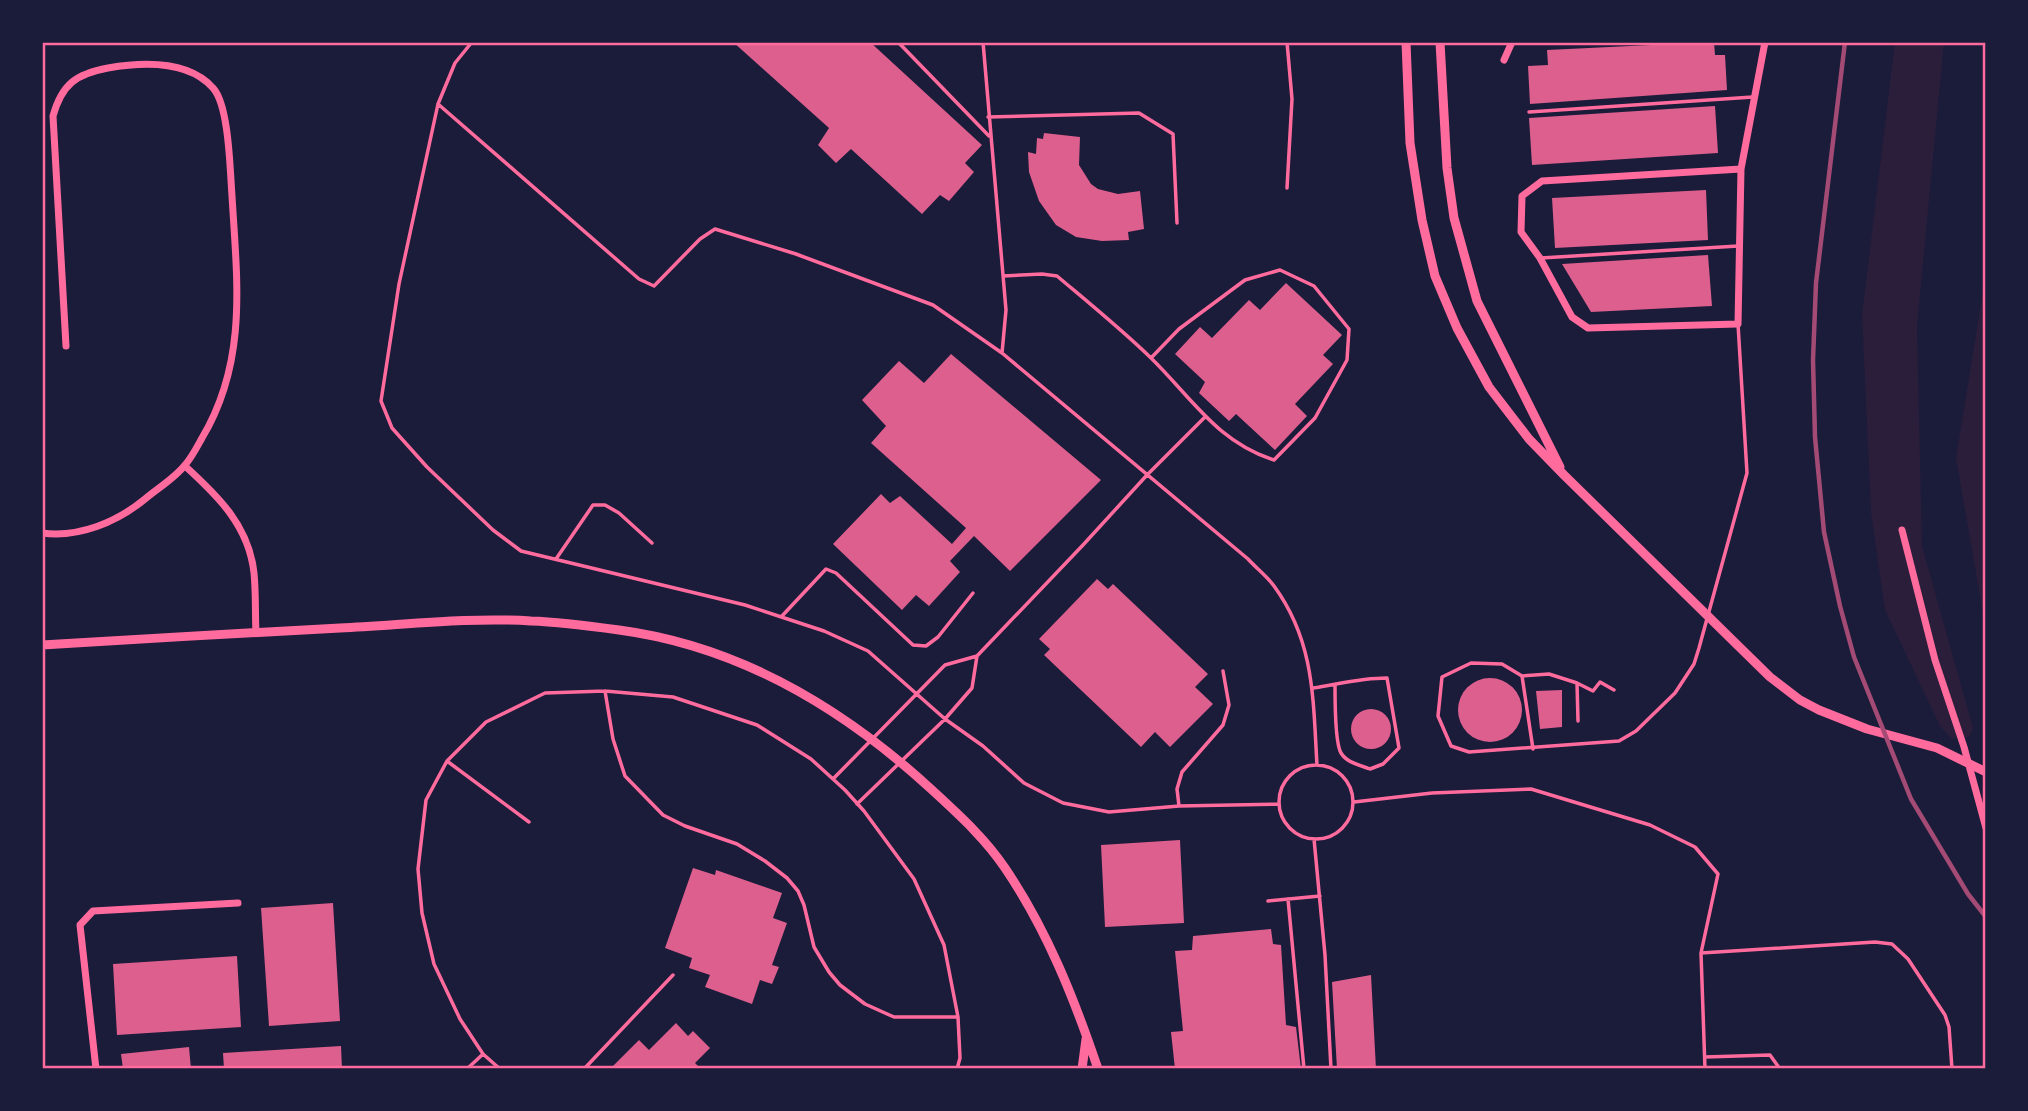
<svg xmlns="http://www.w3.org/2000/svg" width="2028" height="1111" viewBox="0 0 2028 1111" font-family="'Archivo Narrow',sans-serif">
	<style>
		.green { fill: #2a1e3b }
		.building { fill: #dd5f8e }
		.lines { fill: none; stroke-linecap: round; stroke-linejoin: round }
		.service { stroke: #ff6b9d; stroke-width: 3.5 }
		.minor { stroke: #ff6b9d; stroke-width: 7 }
		.tertiary { stroke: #ff6b9d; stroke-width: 9 }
		.rail { stroke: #a44b75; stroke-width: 4.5 }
		.neatline { fill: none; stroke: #ff6b9d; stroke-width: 2.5 }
	</style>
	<rect width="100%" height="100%" fill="#1b1b3a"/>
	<!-- green -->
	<path class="green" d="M1895 42H1944L1917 326 1922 546 1973 728 1969 737 1952 739 1940 726 1885 610 1871 512 1862 315Z
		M1986 273V631L1956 458Z"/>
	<!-- building -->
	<path class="building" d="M733 42H870L982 145 965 163 974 172 949 201 940 195 922 214 851 149 836 163 818 145 829 128Z
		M1714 42 1715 55H1725L1727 90 1530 104 1528 66 1548 65 1547 50Z
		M1715 106 1718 153 1532 165 1529 118Z
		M1044 133 1080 137 1079 165 1091 184 1098 189 1118 194 1140 191 1144 229 1128 232 1129 240 1102 241 1076 237 1056 225 1039 201 1029 172 1028 152 1036 154 1037 138 1043 139Z
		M1706 190 1708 240 1555 248 1552 198Z
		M1708 255 1712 306 1591 312 1562 264Z
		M1286 283 1342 335 1323 355 1333 364 1295 404 1307 416 1275 450 1236 414 1229 421 1199 393 1205 382 1175 354 1200 327 1212 338 1249 300 1260 310Z
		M951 354 1101 480 1010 571 974 536 950 561 960 572 929 606 916 595 902 610 833 544 881 494 890 503 900 496 952 544 966 528 871 443 886 426 862 400 899 361 924 383Z
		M1097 579 1108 589 1113 584 1208 674 1195 687 1213 704 1170 747 1155 732 1141 747 1044 655 1050 649 1039 639Z
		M1458 710a32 32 0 1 1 64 0a32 32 0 1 1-64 0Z
		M1562 690V727L1540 729 1536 691Z
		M1351 729a20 20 0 1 1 40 0a20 20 0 1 1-40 0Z
		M1180 840 1184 923 1105 927 1101 845Z
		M693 868 715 875 716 870 782 893 773 918 787 923 772 965 779 967 772 984 760 980 752 1004 705 987 710 975 689 968 692 958 665 948Z
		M333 903 340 1021 269 1026 261 908Z
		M1271 929 1273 944 1281 945 1286 1025 1296 1027 1301 1069H1175L1171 1032 1183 1031 1175 951 1192 950 1193 936Z
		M237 956 241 1027 117 1035 113 964Z
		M1371 975 1376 1069H1337L1332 982Z
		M676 1023 688 1036 693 1031 710 1048 695 1063 701 1069H610L639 1040 649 1050Z
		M341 1046 342 1069H224L223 1053Z
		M189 1047 191 1069H123L121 1054Z"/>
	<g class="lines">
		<!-- service -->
		<path class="service" d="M472 42 455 63 438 104 399 284 381 401 392 428 427 467 493 530 521 551 745 605 824 631 868 651 945 719 983 746 1024 783 1063 803 1109 812 1179 806 1279 804
			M898 42 989 136
			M983 42 1006 310 1002 353 1248 559C1256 568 1267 576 1274 586 1315 642 1313 700 1317 765
			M1287 42 1292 99 1287 188
			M438 104 639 279 654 286 700 239 715 229 796 254 933 305 1002 353
			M1529 112 1753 97
			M988 117 1139 113 1173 134 1177 223
			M1541 258 1738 246
			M1003 276 1042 274 1057 276C1089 303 1121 329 1151 358 1191 397 1217 442 1274 460L1315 418 1347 360 1349 329 1314 286 1280 270 1245 280 1179 329 1151 358
			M556 559 593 505H605L619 513 652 543
			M782 616 826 569 836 573 913 645 926 646 938 637 973 593
			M1522 676 1549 674 1577 683 1578 721
			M1577 683 1593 691 1600 682 1614 690
			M1313 688C1339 684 1360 678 1387 678L1399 748 1383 764 1370 769C1360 765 1347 763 1341 753 1335 743 1335 699 1335 686
			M605 691 613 739 625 776 663 815 685 826 737 844 765 861 787 878 798 891 804 905 814 947 829 972 840 985 865 1004 894 1017H958
			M1533 749 1522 676 1502 664 1471 663 1442 677 1438 716 1451 746 1469 752 1619 741 1636 731 1675 693 1694 664 1699 648 1747 473 1738 324
			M447 761 529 822
			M1279 802a37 37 0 1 1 74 0a37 37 0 1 1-74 0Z
			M833 779 945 665 977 656 1083 545 1147 475 1205 417
			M1354 802 1432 793 1531 789 1650 825 1695 847 1718 874 1701 953 1705 1069
			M857 804 945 719 972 688 977 656
			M1179 806 1177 789 1182 772 1223 725 1229 705 1223 671
			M1314 839 1325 955 1331 1069
			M1288 899 1304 1069
			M1268 901 1320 896
			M1701 953 1875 942 1892 944 1908 959 1945 1015 1949 1027 1952 1069
			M1705 1057 1770 1055 1780 1069
			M467 1069 483 1054
			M500 1069 483 1054 460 1019 434 964 422 913 418 869 426 800 447 761 486 722 545 693 605 691 673 697 757 725 811 759 845 790 864 811 914 879 944 945 958 1017 960 1058 957 1069
			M584 1069 673 975"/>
		<!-- minor -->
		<path class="minor" d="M1504 60 1512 42
			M1741 169 1542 181 1522 196 1521 232 1540 258 1572 317 1588 328 1738 324 1741 169 1765 42
			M185 466C218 496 249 526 254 573 256 593 255 613 256 633
			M1902 530 1935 660 1964 747 1986 828
			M42 533C79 538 117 522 145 499 158 488 175 478 185 465 192 457 197 447 202 438 248 361 237 281 232 196 230 170 229 105 213 88 188 60 143 62 108 68 76 74 62 84 53 116L66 346
			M96 1069 80 925 93 911 238 903"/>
		<!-- tertiary -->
		<path class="tertiary" d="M1406 42 1410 143 1422 220 1435 276 1457 328 1489 387 1529 439 1564 475 1770 677 1800 700 1819 710 1867 729 1937 748 1986 772
			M1440 42 1447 168 1454 218 1477 301 1560 467
			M42 645C141 639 241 633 340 628 404 625 467 617 531 621 560 622 590 626 619 630 739 646 844 709 931 789 958 814 985 838 1005 868 1047 930 1074 998 1098 1069
			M1082 1069 1086 1039"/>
		<!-- rail -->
		<path class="rail" d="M1845 42 1816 283 1813 360 1815 437 1824 532 1840 606 1854 657 1911 799 1968 894 1986 917"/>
	</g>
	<!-- border -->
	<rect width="2028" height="1111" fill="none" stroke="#1b1b3a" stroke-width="88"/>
	<rect x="44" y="44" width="1940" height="1023" class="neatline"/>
</svg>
